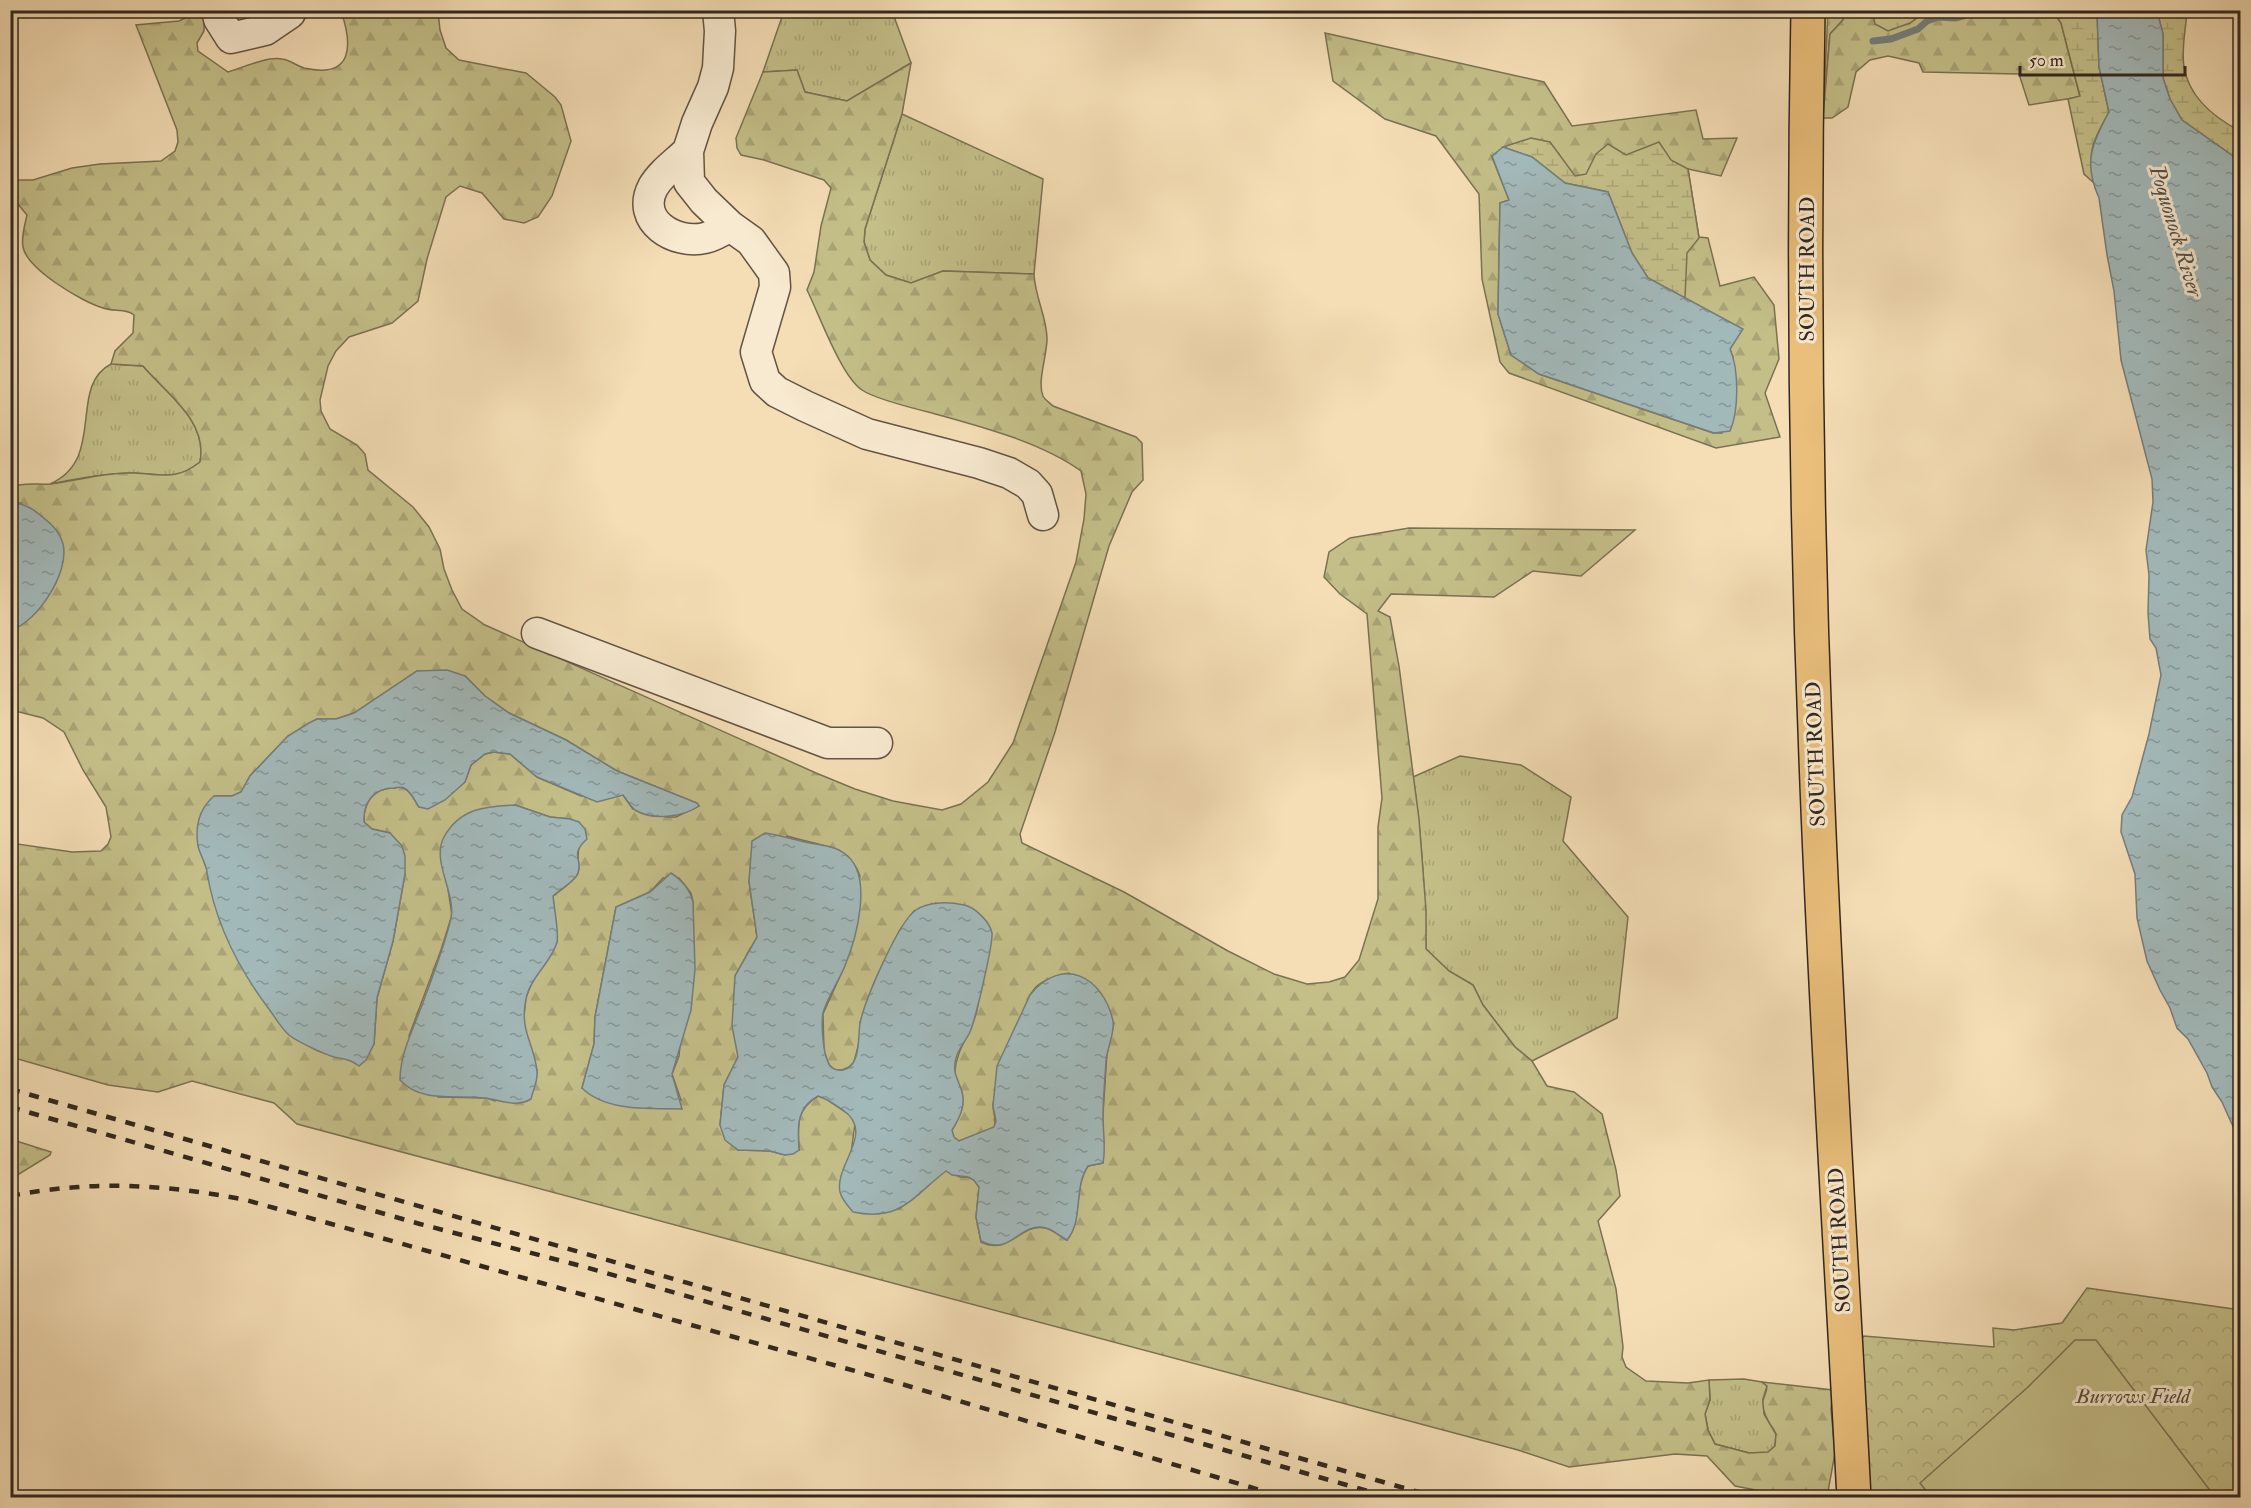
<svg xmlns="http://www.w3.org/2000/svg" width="2251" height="1508" viewBox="0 0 2251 1508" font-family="'IM FELL Double Pica',serif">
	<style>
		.grass { fill: url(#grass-tufts); stroke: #7a7254; stroke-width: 1.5 }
		.forest { fill: url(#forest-firs); stroke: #7a7254; stroke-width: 1.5; fill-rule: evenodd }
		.wetland { fill: url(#wetland-marsh); stroke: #7a7254; stroke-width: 1.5 }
		.park { fill: url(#park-crowns); stroke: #7a7254; stroke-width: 1.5 }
		.pitch { fill: #c4bf89; stroke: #7a7254; stroke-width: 1.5 }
		.water { fill: url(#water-ripples); stroke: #757e7c; stroke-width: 1.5 }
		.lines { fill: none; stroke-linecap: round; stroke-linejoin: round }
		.stream { stroke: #757e7c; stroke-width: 7 }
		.minor-casing { stroke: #625444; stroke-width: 33 }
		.major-casing { stroke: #31261e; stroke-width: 36 }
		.minor { stroke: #f8ead0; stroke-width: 30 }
		.major { stroke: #eabf7b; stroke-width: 33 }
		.rail { stroke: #31261e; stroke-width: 4.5; stroke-dasharray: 10 10; stroke-linecap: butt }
		.labels { text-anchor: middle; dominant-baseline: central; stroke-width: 6; stroke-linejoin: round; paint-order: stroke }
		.street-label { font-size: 21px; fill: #31261e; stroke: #f8ead0 }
		.park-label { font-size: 21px; font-style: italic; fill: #564c39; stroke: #f8ead0 }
		.water-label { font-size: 22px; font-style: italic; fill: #53524d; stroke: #f8ead0 }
	</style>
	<defs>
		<pattern id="grass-tufts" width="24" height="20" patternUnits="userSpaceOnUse" patternTransform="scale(1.5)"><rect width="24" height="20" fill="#c4bf89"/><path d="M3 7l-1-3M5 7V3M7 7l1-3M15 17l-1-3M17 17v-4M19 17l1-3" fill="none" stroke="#a9a476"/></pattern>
		<pattern id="forest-firs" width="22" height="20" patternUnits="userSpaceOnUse" patternTransform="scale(1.5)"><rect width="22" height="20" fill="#c4bf89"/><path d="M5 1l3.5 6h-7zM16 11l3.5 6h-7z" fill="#a9a476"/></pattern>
		<pattern id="wetland-marsh" width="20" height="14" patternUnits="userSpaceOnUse" patternTransform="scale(1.5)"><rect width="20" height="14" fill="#c4bf89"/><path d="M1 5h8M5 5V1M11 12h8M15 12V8" fill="none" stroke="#a9a476"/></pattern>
		<pattern id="park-crowns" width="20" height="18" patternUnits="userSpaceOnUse" patternTransform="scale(1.5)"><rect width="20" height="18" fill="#c4bf89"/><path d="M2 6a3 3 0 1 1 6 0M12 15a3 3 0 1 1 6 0" fill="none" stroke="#a9a476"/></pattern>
		<pattern id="water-ripples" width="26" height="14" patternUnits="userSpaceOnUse" patternTransform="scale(1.5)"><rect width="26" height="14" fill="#a2b9ba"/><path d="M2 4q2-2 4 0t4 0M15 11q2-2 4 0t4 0" fill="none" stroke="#859697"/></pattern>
	</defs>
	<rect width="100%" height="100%" fill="#f5deb6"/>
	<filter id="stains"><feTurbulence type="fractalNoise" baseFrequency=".00333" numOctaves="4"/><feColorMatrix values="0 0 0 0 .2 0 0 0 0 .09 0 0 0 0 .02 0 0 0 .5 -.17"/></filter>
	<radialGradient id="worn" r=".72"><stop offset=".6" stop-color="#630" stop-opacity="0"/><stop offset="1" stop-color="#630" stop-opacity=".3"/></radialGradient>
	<!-- grass -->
	<path class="grass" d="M784 11H892L911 63 847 101 805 92 797 70 763 72Z
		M1828 11H1844L1843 20 1830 34 1823 118Z
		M902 114 1043 179 1034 274 943 271 911 283 886 275 870 260 864 242 865 229Z
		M111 364 143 366C167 394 208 421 200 462 175 482 162 474 134 473 106 473 77 479 50 484 107 459 67 387 111 364Z
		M1460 756 1521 765 1571 797 1563 841 1628 917 1617 1018 1532 1061 1515 1047 1483 1005 1473 985 1449 971 1426 949C1425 891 1422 834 1413 777Z
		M1744 1379 1762 1382 1767 1386 1763 1399 1764 1414 1776 1434 1775 1446 1768 1453H1749L1715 1444 1708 1430 1705 1414 1710 1400 1709 1380Z"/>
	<!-- forest -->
	<path class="forest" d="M341 11H438L440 30 446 48 459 60 526 73 555 97 561 105 571 141 552 196 538 217 524 223 504 219 482 193 460 186 446 197 427 259 418 301 392 323 349 337 336 351 328 366 320 400 321 411 330 429 357 445 365 454 368 470 413 507 429 527 440 549 444 569 452 590 462 609 485 625 816 773 855 789 893 801 942 810 961 804 988 782 1013 743 1076 562 1084 519 1086 494 1081 471C1041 442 979 426 932 413 916 409 875 399 862 390 841 376 819 314 807 290L814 272 821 226 831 188 824 180 764 160 741 155 737 148 736 138 763 72 797 70 805 92 847 101 911 63 902 114 865 229 864 242 870 260 886 275 911 283 943 271 1034 274C1035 298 1047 317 1047 339 1047 355 1037 382 1043 396 1045 400 1050 403 1053 406L1136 437 1142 443 1143 480 1132 492 1109 546 1055 732 1020 834 1022 843 1124 892 1228 951 1274 974 1307 984 1329 982 1345 977 1359 960 1378 899V827L1382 798 1367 614 1340 594 1324 577 1329 552 1350 538 1409 528 1635 530 1581 576 1533 571 1494 597 1391 594 1378 611 1390 617 1399 666 1419 819 1426 910V949L1449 971 1473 985 1483 1005 1515 1047 1532 1061 1547 1086 1574 1092 1602 1114 1616 1170 1620 1196 1598 1221 1616 1289 1623 1347 1622 1357 1626 1367 1646 1381 1688 1383 1709 1380 1710 1400 1705 1414 1708 1430 1715 1444 1749 1453 1768 1452 1775 1446 1776 1434C1770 1423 1762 1414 1763 1401 1764 1395 1767 1392 1767 1386L1762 1382 1833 1390 1831 1409 1835 1453 1827 1497H1791L1735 1486 1707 1456 1675 1454 1569 1467 1518 1450 297 1124 274 1103 192 1081 158 1092 108 1085 11 1057V843L72 852 101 851 108 844 111 837 106 807 83 770 64 732 43 718 11 710V630L56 583 57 577 21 503H11V487C25 482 37 485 51 484 79 480 107 472 134 473 162 474 176 481 200 462 208 421 167 394 143 366L111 364 115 351 133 333 134 315C126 308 114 312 103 308 82 302 27 269 23 247 21 237 25 224 27 215L17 203 11 202V180H33L72 168 100 164 161 161 175 151 178 142 177 130 136 25 179 21 196 13 204 15V31L197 43 198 51 228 72C241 68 268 56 282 59 290 60 297 66 304 68 353 79 353 46 341 11ZM417 671 465 676 485 696 509 713 566 740 617 771 697 803 699 806 676 817H667L633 809 623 795 581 796 537 777 510 754 494 752 485 754 471 765 465 782 419 807C415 801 411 791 404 788 402 787 397 787 394 788 374 788 363 802 364 822L372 829 390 833 405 874 393 941 377 998 374 1044 352 1061 318 1051 296 1039 208 879 207 870 198 845 214 796H232L241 792 250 776 288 736 317 719H336L354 713ZM515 805 550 817 570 819 580 845C575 857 581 864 578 873 575 881 560 890 553 896L557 942 544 965 537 971 526 997 523 1025 537 1070 536 1081 495 1101 487 1098 438 1097 409 1036 441 950 452 915 445 870ZM787 836C814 845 850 844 860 876L845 965 823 1014 824 1051 829 1065 835 1070H842L849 1067 854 1062 860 1039V1023L874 983 900 930 914 911 936 903C942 918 978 996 978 1005 975 1029 957 1046 955 1070 954 1077 957 1081 960 1087 967 1102 960 1117 952 1130L953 1137 959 1141 994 1128C997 1119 993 1114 993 1105 994 1091 1027 996 1035 988 1044 979 1057 976 1069 973L1114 1023 1107 1053 1103 1114V1163L1088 1166C1073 1188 1083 1221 1067 1240 1060 1236 1052 1229 1045 1228 1019 1223 1010 1256 981 1242L976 1217 979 1187 974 1180 968 1177H960L946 1170 899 1209 840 1184 851 1154 855 1123 851 1116 826 1099 818 1096C795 1110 798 1126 799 1150L785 1155 770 1151 738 1150 720 1125 724 1085 738 1057 735 976 757 937 749 881ZM663 878H679L691 893 693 902 679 1056 672 1074 681 1100 582 1088 594 1044 595 1017 616 907 650 892Z
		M1844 11H1872L1875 24 1910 23 1926 11H2053L2061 23 2080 97 2029 105 2019 74 1923 72 1919 63 1888 56 1870 60 1856 72 1848 107 1832 118H1823L1830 34 1843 20Z
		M1325 33 1544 82 1572 126 1696 110 1703 139 1737 138 1721 176 1688 169 1699 237 1708 238 1720 286 1754 277 1774 305 1779 359 1765 393 1780 437 1716 448 1509 373 1500 362 1482 279 1479 194 1436 136 1385 119 1333 81ZM1492 157 1648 278 1742 329 1730 349 1733 357 1722 433H1713L1539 374 1511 355 1498 314 1500 203 1509 200Z
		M10 1139 51 1152 50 1155 11 1179Z"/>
	<!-- wetland -->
	<path class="wetland" d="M1872 11V10L1926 11 1910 23 1888 31 1875 24Z
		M2053 11H2097L2099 67 2109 112C2093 141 2087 150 2094 183L2084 174 2068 99 2080 96 2061 23Z
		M2157 11H2187C2186 28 2181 49 2184 67 2189 97 2215 118 2240 131V161L2182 120 2170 99 2163 78V34Z
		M1531 138 1550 142 1575 176 1586 174 1596 154 1608 144 1626 155 1659 142 1671 160 1688 169 1699 238 1687 253 1685 298 1648 278 1632 253 1608 192 1565 183 1532 157 1503 147Z"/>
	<!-- park -->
	<path class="park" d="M2087 1288 2240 1310V1497H1870L1860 1340 1864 1336 1994 1347 1993 1328 2014 1330 2062 1323Z"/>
	<!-- pitch -->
	<path class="pitch" d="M2075 1340H2096L2215 1497H1931L1920 1483 2028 1387Z"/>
	<!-- water -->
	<path class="water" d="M2097 11H2157L2163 34V78L2170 99 2182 120 2240 161V1142L2222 1102 2212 1087 2207 1073 2188 1039 2177 1028 2170 1008 2160 990 2147 961 2137 918 2135 874 2121 832 2122 815 2132 797 2149 734 2161 675 2156 648 2150 639 2148 613 2149 575 2146 550 2153 502 2152 479 2121 360 2114 291 2107 255 2099 198C2083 163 2092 143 2109 112L2099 67Z
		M1503 147 1532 157 1565 183 1608 192 1632 253 1648 278 1743 329 1730 349C1739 369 1739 411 1730 431L1714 433 1539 374 1511 355 1498 314 1500 203 1509 200 1492 156Z
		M11 503C22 503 31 507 40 515 50 523 59 530 63 544 70 571 38 622 11 630Z
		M447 670 465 676 485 696 509 713 566 740 617 771 697 803 699 806C683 817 653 821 635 810 631 807 627 800 623 795L597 802 537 777 510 754 493 752 485 754 471 765 465 782 445 800 428 809 419 807C415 801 411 791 404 788 402 787 397 787 394 788 374 788 363 802 364 822L372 829 390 833 402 846 405 856V874L393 941 377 998 374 1044 366 1060 359 1066C350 1059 344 1059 334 1057 324 1054 296 1041 289 1035 281 1028 275 1017 269 1009 238 968 215 923 207 872 206 863 200 855 198 846 195 827 199 809 214 796H232L241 792 250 776 288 736 309 723 317 719H336L354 713 417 671Z
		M515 805 550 817 570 819 579 822 585 829 587 839C569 855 583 859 578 873 575 882 560 889 553 896 554 908 559 931 557 942 552 962 530 977 526 999 519 1032 535 1044 537 1072 538 1081 533 1090 531 1099 516 1108 501 1100 485 1098 456 1094 422 1104 400 1080 400 1058 409 1038 417 1018 429 986 443 952 451 918 456 893 431 861 444 837 460 808 486 806 515 805Z
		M765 833C778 835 789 838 801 841 815 845 831 844 844 853 875 874 856 940 844 968 838 982 827 998 823 1013 821 1024 823 1052 828 1062 830 1068 836 1071 843 1070 861 1067 858 1036 860 1023 865 1000 898 922 916 910 929 901 950 902 964 905 975 907 990 922 992 933 993 944 975 1023 969 1034 964 1043 959 1048 956 1058 952 1074 958 1078 962 1092 966 1106 959 1119 952 1130L954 1137 959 1141 994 1127 996 1121 993 1106 997 1066 1030 995C1062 955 1103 976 1113 1021 1115 1032 1107 1049 1106 1061 1105 1080 1103 1098 1103 1117 1103 1132 1106 1148 1103 1163L1088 1166C1073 1188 1084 1220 1067 1240 1060 1236 1053 1230 1046 1228 1020 1221 1011 1257 981 1241L976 1217 979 1187 974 1180 968 1177 952 1175 946 1171C912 1197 901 1222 853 1212 848 1206 842 1200 840 1192 834 1165 876 1133 843 1110 835 1105 828 1099 818 1096 795 1109 798 1127 799 1150L793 1154 785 1155 770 1151 738 1150 725 1140 720 1125 724 1085 738 1057 732 1026 735 976 757 937 749 881 752 841Z
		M671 873C682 880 690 889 693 902L695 969 691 1010 672 1074 682 1109C650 1108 606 1112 582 1088L594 1044 595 1017 616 907 650 892Z"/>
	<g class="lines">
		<!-- stream -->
		<path class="stream" d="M1873 41 1891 39 1918 29 1927 21 1938 17 1955 18 1985 10"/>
		<defs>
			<path id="minor" d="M217 10 219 19 231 38 265 30 290 13 291 10
				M718 10 720 31 718 68 713 87 697 123 688 151 689 182 704 201 730 226 751 241 774 273 775 287 756 352 765 381 777 392 805 406 867 434 979 463 1009 473 1028 484 1037 494 1043 515
				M688 151C677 162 661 173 653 187 635 221 675 245 705 238 714 236 722 231 730 226
				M537 633 828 743H877"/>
			<path id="major" d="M1808 10C1803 259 1806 509 1816 758 1825 1005 1841 1251 1854 1498"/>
		</defs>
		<!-- minor casing -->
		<use href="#minor" class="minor-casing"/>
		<!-- major casing -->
		<use href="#major" class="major-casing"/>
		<!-- minor -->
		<use href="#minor" class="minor"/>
		<!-- major -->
		<use href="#major" class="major"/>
		<!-- rail -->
		<path class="rail" d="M10 1089 1439 1498
			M10 1107 420 1224 585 1267 1392 1498
			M10 1196C92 1180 164 1184 246 1200L905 1385 1287 1498"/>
	</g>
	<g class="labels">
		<!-- street labels -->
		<g class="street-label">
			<text transform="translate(1807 269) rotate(-90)">SOUTH ROAD</text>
			<text transform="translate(1816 754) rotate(-92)">SOUTH ROAD</text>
			<text transform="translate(1840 1240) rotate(-93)">SOUTH ROAD</text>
		</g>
		<!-- park labels -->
		<g class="park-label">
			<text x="2133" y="1396">Burrows Field</text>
		</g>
		<!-- water labels -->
		<g class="water-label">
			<text transform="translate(2176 231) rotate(73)">Poquonock River</text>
		</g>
	</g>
	<!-- margin -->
	<rect width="2251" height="1508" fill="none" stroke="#f5deb6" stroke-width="36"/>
	<rect x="12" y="12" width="2227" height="1484" fill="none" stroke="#31261e" stroke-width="3"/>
	<rect x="18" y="18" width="2215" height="1472" fill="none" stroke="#31261e" stroke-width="1.5"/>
	<!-- scale -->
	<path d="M2020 66v9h165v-9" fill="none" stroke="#31261e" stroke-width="3"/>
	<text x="2029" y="66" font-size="18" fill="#31261e" stroke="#f8ead0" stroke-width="4.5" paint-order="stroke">50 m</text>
	<rect width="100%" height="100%" filter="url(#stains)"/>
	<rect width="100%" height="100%" fill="url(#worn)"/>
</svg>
